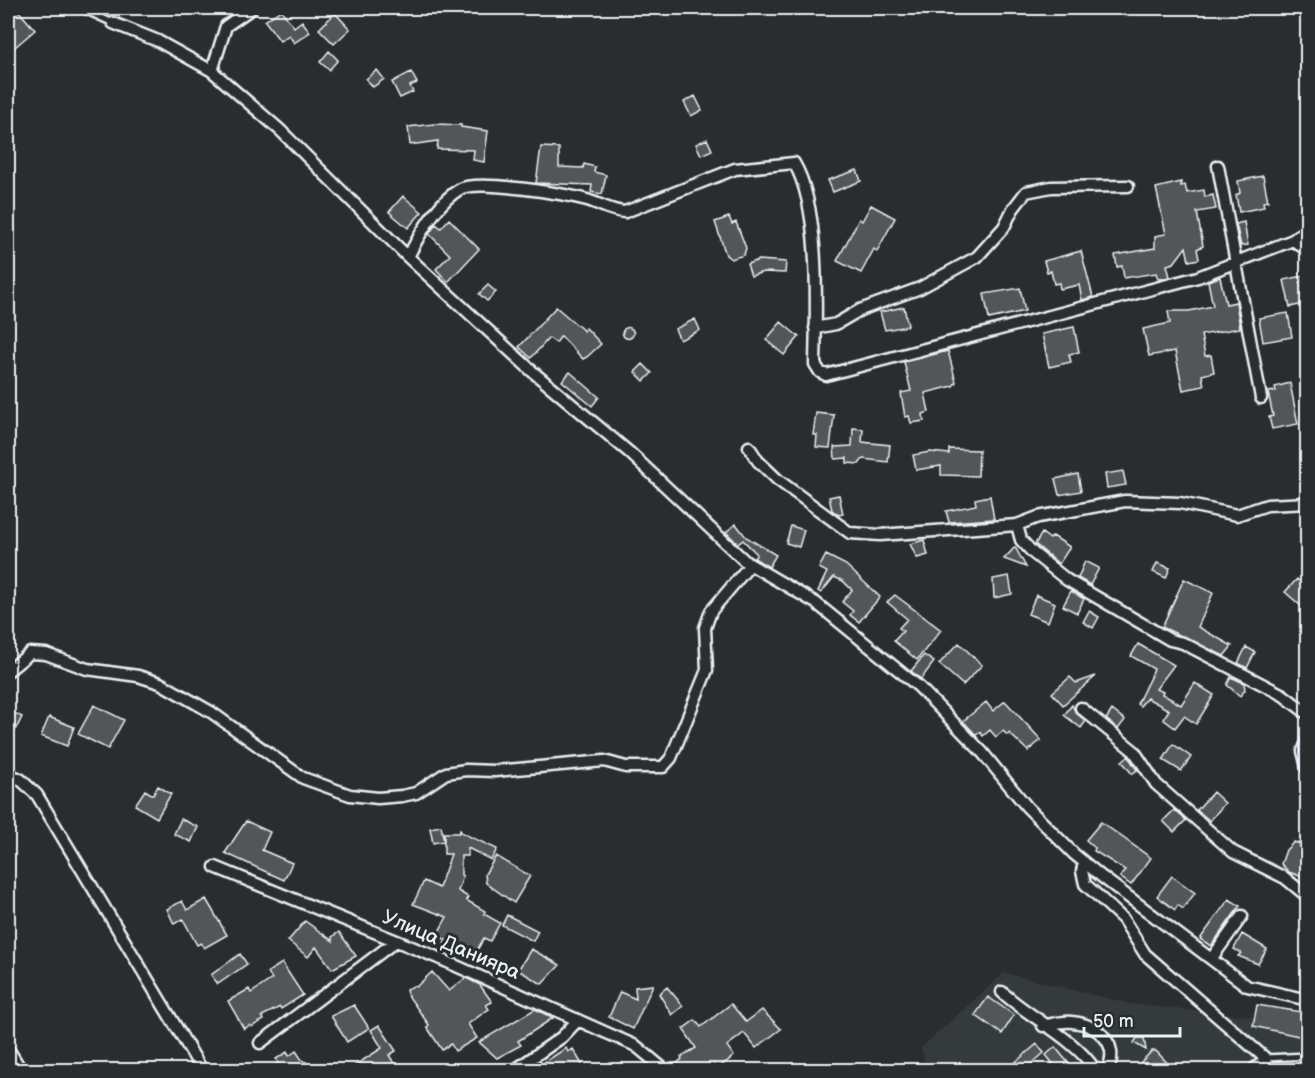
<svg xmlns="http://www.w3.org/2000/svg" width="1315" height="1078" viewBox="0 0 1315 1078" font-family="'Balsamiq Sans',sans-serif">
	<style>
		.built { fill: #363a3b }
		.building { fill: #535759; stroke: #e8f1f8; stroke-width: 1.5 }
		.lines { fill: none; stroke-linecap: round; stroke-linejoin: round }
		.lane-casing { stroke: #e8f1f8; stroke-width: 10 }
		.street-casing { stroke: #e8f1f8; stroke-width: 15 }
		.lane { stroke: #2a2d2e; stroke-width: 5 }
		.street { stroke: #2a2d2e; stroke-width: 10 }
		.labels { text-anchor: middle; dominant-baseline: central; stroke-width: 6; stroke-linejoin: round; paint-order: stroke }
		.street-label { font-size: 20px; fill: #e8f1f8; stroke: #2a2d2e }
	</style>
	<rect width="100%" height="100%" fill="#2a2d2e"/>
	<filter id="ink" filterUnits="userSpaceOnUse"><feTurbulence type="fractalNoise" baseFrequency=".0167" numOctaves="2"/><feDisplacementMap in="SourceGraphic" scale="12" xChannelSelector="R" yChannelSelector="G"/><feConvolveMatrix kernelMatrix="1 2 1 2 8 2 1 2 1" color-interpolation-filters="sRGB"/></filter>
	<g filter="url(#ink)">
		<!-- built -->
		<path class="built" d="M1004 973 1130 1004 1307 1022V1070H927L921 1048Z"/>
		<!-- building -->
		<path class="building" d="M8 8H16L35 30 8 53Z
			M281 10 294 27 302 21 310 32 294 43 289 35 280 41 265 21Z
			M335 13 350 29 334 44 319 29Z
			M329 51 338 60 329 70 320 62Z
			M377 70 384 79 373 87 366 79Z
			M411 72 417 83 410 86 413 92 400 98 392 82Z
			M695 96 702 110 691 116 684 102Z
			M435 124 461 125V127L488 131 484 162 473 160 474 150 437 149 438 141 410 145 408 127Z
			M707 139 712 150 701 155 696 144Z
			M541 147 559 148V167L583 168 584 164 595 167 594 172 606 175 602 194 591 192 592 185 536 183Z
			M857 170 861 181 833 192 828 180Z
			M1263 176 1268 201 1263 202 1264 207 1239 212 1236 195 1240 193 1238 181Z
			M1181 182V186L1185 185 1187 193 1204 190 1205 197 1213 195 1216 209 1197 212 1203 246 1197 249 1199 259 1189 261 1186 247 1174 263 1167 265 1170 277 1158 279 1156 273 1124 278 1122 266 1117 267 1115 255 1155 248V236L1166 234 1156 188Z
			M403 196 422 212 408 228 389 212Z
			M871 205 895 218 877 251 874 249 861 273 837 261 859 219 862 221Z
			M729 217 732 224 736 222 746 248 744 255 731 259 726 255 715 222Z
			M449 219 479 249 448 282 436 269 450 255 429 234 436 224 441 228Z
			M1244 222 1248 245 1241 246 1236 224Z
			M1081 251 1093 297 1082 300 1079 285 1060 289 1059 283 1054 284 1051 271 1047 272 1044 261Z
			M759 260 786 262 785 273 763 272 751 276 747 264Z
			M1308 275V303L1290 307 1284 280Z
			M1220 277 1226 304 1236 302 1240 328 1201 335 1205 356 1211 355 1214 372 1202 375 1204 386 1183 390 1175 351 1149 356 1143 329 1170 323 1168 311H1189L1213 306 1208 281Z
			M488 285 496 292 487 301 479 294Z
			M1020 288 1025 311 989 319 984 294Z
			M556 307 584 331 586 328 601 344 587 357 583 359 561 336 556 343 549 338 531 358 519 347Z
			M904 307 908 326 885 330 880 312Z
			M1288 313 1292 337 1263 342 1259 318Z
			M695 319 700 330 680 340 675 329Z
			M781 322 799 337 784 355 766 340Z
			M1074 327 1079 352 1069 354 1071 362 1049 367 1042 334Z
			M622.5 333a5.5 5.5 0 1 1 11 0a5.5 5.5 0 1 1-11 0Z
			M948 351 956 382 953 386 925 393 929 412 923 414 924 421 911 423 909 416 905 417 901 393 911 391 904 362Z
			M643 364 652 373 644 381 635 372Z
			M570 372 599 397 592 406 562 381Z
			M1290 383 1298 424 1272 429 1269 417 1273 416 1268 392 1276 391 1275 387Z
			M816 413 834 415 830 448 816 447 817 435H813Z
			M853 428 863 429 862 442 890 445 888 462 863 459 859 464 847 463V458L835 459 834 447 852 446Z
			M949 449 979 450 978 476 941 475V466L916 470 913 455 930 452 949 454Z
			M1123 471 1126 485 1107 488 1105 474Z
			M1078 474 1081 491 1059 495 1055 479Z
			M839 495 843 514 839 515 832 510 829 497Z
			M990 496 994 519 949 522 946 511 976 505 975 499Z
			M736 524 746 537 776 555 769 567 754 558 757 554 743 540 738 544 726 532Z
			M791 526 804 530 799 547 786 543Z
			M1042 533 1050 539 1053 536 1070 547 1059 564 1035 544Z
			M924 540 928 555 917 558 910 544Z
			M1015 547 1026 567 1004 559Z
			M826 555 846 565 880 597 859 622 850 615 853 611 842 602 852 590 843 581 834 577 821 593 818 591 827 572 819 568Z
			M1085 561 1099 568 1090 585 1078 578Z
			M1157 563 1170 568 1166 578 1153 572Z
			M1009 576 1012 594 994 598 993 579Z
			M1184 579 1213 593 1198 627 1232 646 1224 656 1162 627Z
			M1297 579 1308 589V612L1285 592Z
			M1071 591 1084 599 1077 613 1063 606Z
			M895 595 941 630 917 660 894 641 903 631 899 628 907 619 887 602Z
			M1036 595 1055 603 1048 622 1028 614Z
			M1089 611 1099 617 1093 628 1083 622Z
			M959 643 982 665 963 685 939 664Z
			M1138 644 1174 665 1156 689 1163 692 1162 694 1181 705 1195 683 1214 695 1196 724 1184 716 1175 728 1163 719 1169 710 1147 698 1140 706 1137 704 1154 669 1131 656Z
			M1246 647 1255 652 1247 668 1238 663Z
			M924 655 934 662 921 679 911 671Z
			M1096 676 1063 705 1052 693 1070 677 1076 683Z
			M1231 677 1244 683 1245 690 1240 696 1227 685Z
			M1005 701 1041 740 1028 751 1009 733 1007 735 1003 731 996 737 990 730 983 736 980 732 976 735 963 721 986 702 993 711Z
			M94 705 124 720 108 749 78 734Z
			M1072 705 1076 713 1086 721 1081 728 1064 715Z
			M8 710 22 717 8 745Z
			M1112 710 1125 720 1118 729 1106 719Z
			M49 717 74 727 67 746 41 736Z
			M1173 744 1191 757 1181 771 1163 760Z
			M1128 756 1137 770 1132 774 1122 761Z
			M158 786 171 794 157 818 135 805 145 790 153 795Z
			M1213 792 1225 803 1210 821 1197 810Z
			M1174 810 1186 820 1174 832 1163 821Z
			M181 819 198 827 191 842 174 834Z
			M246 821 270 832 262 850 292 863 284 880 225 853Z
			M1101 822 1151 858 1131 885 1120 877 1125 870 1094 851 1095 848 1086 840Z
			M441 826 444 841 433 843 430 828Z
			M460 830 462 833 497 849 491 860 468 848V856H461V875L463 876 458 891 468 897 466 900 485 911 484 914 500 923 490 941 484 938 472 959 444 944 446 940 437 935 447 917 413 904 424 881 439 888 451 854H444V833H459Z
			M1294 842 1308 846V879L1289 872 1281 864 1286 850Z
			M496 856 530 876 514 903 486 883 485 874Z
			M1172 876 1195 893 1183 909 1178 905 1175 910 1157 896Z
			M206 899 227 935 204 948 201 943 197 945 183 919 174 924 167 909 182 901 187 910Z
			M1229 899 1240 906 1211 946 1200 939Z
			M507 915 538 931 533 941 502 925Z
			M305 921 333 941 332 937 339 932 356 956 332 969 316 947 308 957 288 941Z
			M1242 934 1267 949 1258 964 1238 956 1241 953 1234 949Z
			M531 949 560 965 542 984 518 970Z
			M240 954 247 964 218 984 211 975Z
			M282 963 303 995 281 1009 280 1007 262 1016 264 1020 251 1027 250 1025 244 1029 228 1001 249 989 251 993 272 979 268 972Z
			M432 972 449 991 466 978 480 985 492 1002 486 1005 489 1009 468 1024 477 1038 455 1051 451 1044 442 1050 427 1027 429 1025 407 994 406 990 413 986 416 987Z
			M653 985 633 1029 609 1017 620 992 636 999 635 987Z
			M667 987 683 1006 672 1015 659 994Z
			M988 997 1014 1015 1002 1034 975 1015Z
			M731 1004 746 1022 762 1010 781 1029 756 1048 744 1033 727 1046 734 1056 717 1069 714 1065 707 1071H681L676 1064 682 1059 681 1057 696 1048 683 1029 695 1020 701 1027Z
			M354 1005 369 1028 347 1042 331 1016Z
			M1257 1005 1308 1013V1038L1253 1026Z
			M535 1009 553 1018 518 1041 521 1045 497 1058 479 1042Z
			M379 1025 396 1051 389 1055 399 1071H346L382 1048 371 1030Z
			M1137 1038H1144L1146 1050 1134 1043Z
			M1037 1044 1044 1053 1023 1071H1005Z
			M1055 1047 1075 1071H1059L1046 1055Z
			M566 1048 568 1052 573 1049 586 1071H531Z
			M296 1051 302 1060 306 1062 310 1071H267L278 1063 276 1059 287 1052 289 1056Z
			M1152 1051H1156L1175 1071H1132Z"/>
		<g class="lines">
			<defs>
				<path id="lane" d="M80 8 113 23
					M1265 1058 1274 1070
					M1248 1070 1265 1058 1308 1056"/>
				<path id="street" d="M113 23 158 41 212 71 280 130 408 257 533 372 630 453 746 562 816 603 919 687 982 752 1027 807 1074 854 1102 877 1247 986 1308 1000
					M212 71 226 26 252 8
					M1218 166 1261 398
					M1293 240 1308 251
					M408 257C419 235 437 202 460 189 477 179 565 194 587 200 601 204 610 211 625 212L735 169 794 163C821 208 816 311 815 364L820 372 826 375 1198 277 1293 240 1308 228
					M815 328 836 324 860 310 920 288 977 257 1004 227 1013 209 1026 192 1051 187 1128 186
					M749 447 758 461 778 480 850 533 880 535 1017 525 1021 540 1033 553 1067 580 1170 640 1183 643 1283 695 1308 714
					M1017 525 1038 517 1125 501 1180 503 1237 515 1267 505 1308 503
					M8 671 30 653 46 654 87 669 138 676 160 683 211 712 303 778 350 795 378 798 402 796 416 793 446 773 466 770 495 771 604 761 626 767H663L671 758 707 670 705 628 711 611 750 565
					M1081 708 1134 751 1156 784 1233 852 1285 878 1308 897
					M1308 740 1303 751 1308 771
					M8 774 20 779 37 795 202 1070
					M1084 862 1082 871 1085 884 1123 919 1145 954 1265 1058
					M215 867 436 957 636 1046 665 1070
					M1212 958 1242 916
					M1002 992C1030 1018 1076 1039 1095 1070
					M1043 1026C1052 1024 1063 1021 1072 1022 1098 1024 1121 1045 1107 1070
					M260 1043 396 941
					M8 1049 21 1070
					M515 1070 562 1037 578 1020"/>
			</defs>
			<!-- lane casing -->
			<use href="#lane" class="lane-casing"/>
			<!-- street casing -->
			<use href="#street" class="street-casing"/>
			<!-- lane -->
			<use href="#lane" class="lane"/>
			<!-- street -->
			<use href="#street" class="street"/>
		</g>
	</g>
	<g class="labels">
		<!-- street labels -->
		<g class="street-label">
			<text transform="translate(451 945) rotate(23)">Улица Данияра</text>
		</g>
	</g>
	<!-- margin -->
	<rect width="1315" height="1078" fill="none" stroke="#2a2d2e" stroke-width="30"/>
	<rect x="15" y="15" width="1285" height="1048" fill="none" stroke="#e8f1f8" stroke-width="2" filter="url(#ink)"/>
	<!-- scale -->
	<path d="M1084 1027v9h96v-9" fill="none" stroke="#e8f1f8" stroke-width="3"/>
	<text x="1093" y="1027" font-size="18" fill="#e8f1f8" stroke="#2a2d2e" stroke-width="4.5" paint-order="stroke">50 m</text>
</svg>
